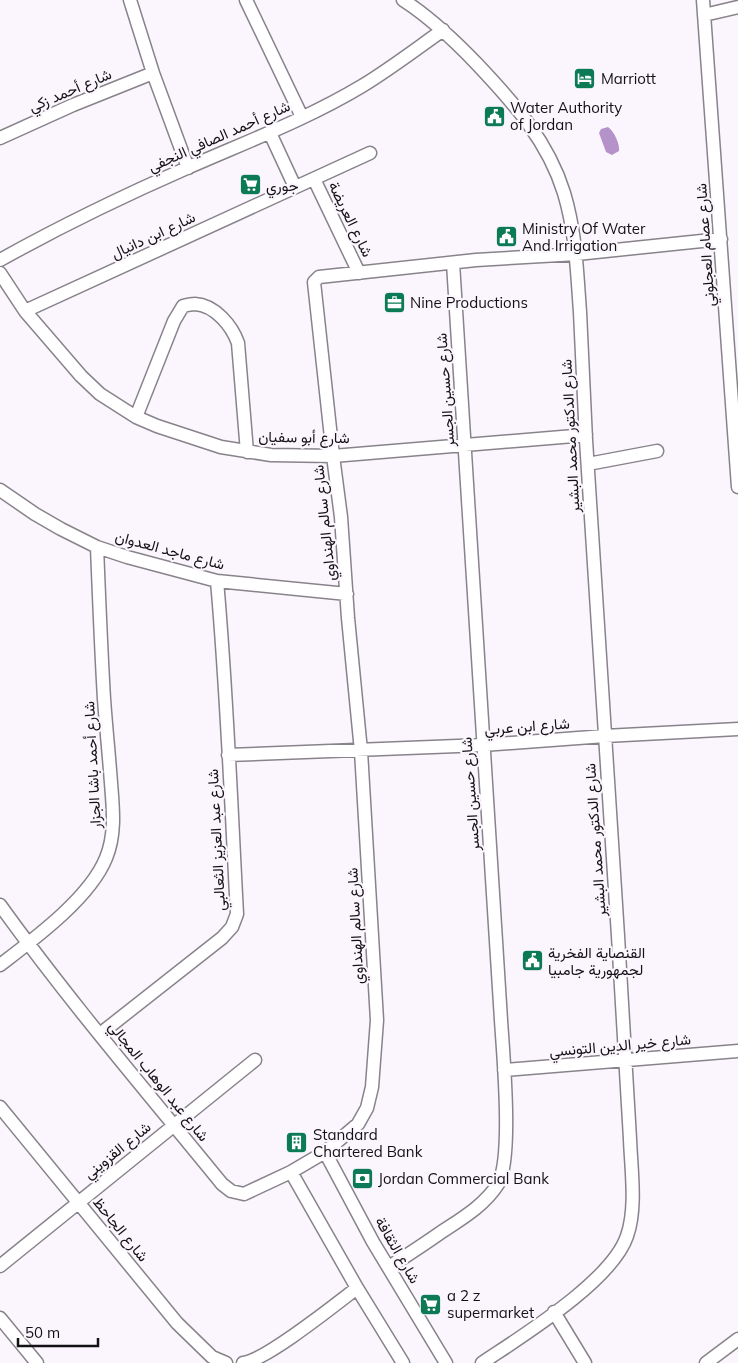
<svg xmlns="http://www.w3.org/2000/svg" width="738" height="1363" viewBox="0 0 738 1363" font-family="Mulish,Vazirmatn,sans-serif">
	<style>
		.water { fill: #b692ca }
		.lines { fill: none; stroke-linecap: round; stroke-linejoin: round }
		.minor-casing { stroke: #88838a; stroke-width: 15 }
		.minor { stroke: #fff; stroke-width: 12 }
		.labels { text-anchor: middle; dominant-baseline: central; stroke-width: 4.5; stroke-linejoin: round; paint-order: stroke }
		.poi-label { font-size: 15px; fill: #131114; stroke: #fbf6fe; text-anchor: start }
		.street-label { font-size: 15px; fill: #131114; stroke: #fbf6fe }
	</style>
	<rect width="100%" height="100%" fill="#fbf6fe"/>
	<!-- water -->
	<path class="water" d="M608 127C614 131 620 144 619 151L612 155 606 152 599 133 601 129Z"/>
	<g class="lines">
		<defs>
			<path id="minor" d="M130 0 153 73 188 168
				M246 0 302 117
				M403 0C431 18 454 40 477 64 513 102 548 141 564 193 576 233 577 272 580 312 582 355 584 397 586 440 597 605 607 771 618 936 622 1004 626 1071 630 1139 631 1168 637 1208 627 1236 612 1281 522 1336 482 1363
				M703 0 738 487
				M704 15 738 7
				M270 133 295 187
				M0 138 73 105 153 73
				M314 179 359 273
				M0 260C61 226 123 196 187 168 246 142 307 119 362 86 390 69 416 49 443 30
				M0 273 25 311 81 376 100 394 136 417 157 426 221 447 271 455 333 456 586 435
				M25 311 370 153
				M136 417 174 321 183 306C187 305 192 304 195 304 215 305 232 326 238 343L247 452
				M588 464 657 451
				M0 490 35 514 61 529 97 547 127 557 217 581 347 594
				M228 755 483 745 605 736 738 729
				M0 905C69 1001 147 1092 222 1184L231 1191 244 1194 291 1172 325 1152 358 1124 367 1108 372 1087 377 1020 361 751 348 618 341 517 333 456 314 282 319 277 476 260 577 254 721 239
				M0 965C34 939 90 898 106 858 116 834 113 808 111 783 109 755 106 727 104 699 101 648 99 597 97 547
				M100 1034 222 938 232 927 237 914C231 803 227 692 217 581
				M504 1070 738 1051
				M0 1107 177 1323 212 1357 226 1363
				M325 1152 373 1242 446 1363
				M291 1172 357 1288 403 1363
				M0 1266 255 1060
				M389 1267C406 1256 423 1245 440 1233 461 1219 484 1206 498 1184 513 1158 503 1053 501 1020L453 263
				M554 1312 585 1363
				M0 1318 37 1363
				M243 1363C265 1361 336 1304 357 1288
				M706 1363 738 1339"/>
		</defs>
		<!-- minor casing -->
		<use href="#minor" class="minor-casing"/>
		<!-- minor -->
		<use href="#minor" class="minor"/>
	</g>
	<!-- icons -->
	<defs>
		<symbol id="hotel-square" viewBox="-11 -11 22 22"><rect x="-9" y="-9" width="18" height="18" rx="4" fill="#0c7a55" stroke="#fbf6fe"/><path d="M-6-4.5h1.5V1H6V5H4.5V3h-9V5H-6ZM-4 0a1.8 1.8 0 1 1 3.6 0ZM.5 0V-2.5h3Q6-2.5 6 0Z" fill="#fff"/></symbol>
		<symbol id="civic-square" viewBox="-11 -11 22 22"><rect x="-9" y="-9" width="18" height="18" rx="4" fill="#0c7a55" stroke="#fbf6fe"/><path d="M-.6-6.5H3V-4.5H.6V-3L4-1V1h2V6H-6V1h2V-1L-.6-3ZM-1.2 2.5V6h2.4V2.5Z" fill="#fff"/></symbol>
		<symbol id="supermarket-square" viewBox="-11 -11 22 22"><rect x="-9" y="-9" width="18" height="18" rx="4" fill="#0c7a55" stroke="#fbf6fe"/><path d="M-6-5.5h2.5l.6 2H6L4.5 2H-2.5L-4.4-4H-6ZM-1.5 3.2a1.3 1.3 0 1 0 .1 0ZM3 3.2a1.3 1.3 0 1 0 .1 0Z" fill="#fff"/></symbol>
		<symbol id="office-square" viewBox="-11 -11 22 22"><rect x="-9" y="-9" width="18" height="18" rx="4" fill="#0c7a55" stroke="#fbf6fe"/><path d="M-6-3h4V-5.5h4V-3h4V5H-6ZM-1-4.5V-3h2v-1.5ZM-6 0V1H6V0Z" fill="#fff"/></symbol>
		<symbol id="building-square" viewBox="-11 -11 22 22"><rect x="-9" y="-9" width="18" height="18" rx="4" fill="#0c7a55" stroke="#fbf6fe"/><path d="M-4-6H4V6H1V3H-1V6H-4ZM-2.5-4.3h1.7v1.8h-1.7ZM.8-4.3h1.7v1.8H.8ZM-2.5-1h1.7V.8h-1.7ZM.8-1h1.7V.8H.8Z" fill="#fff"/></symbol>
		<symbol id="bank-square" viewBox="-11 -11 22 22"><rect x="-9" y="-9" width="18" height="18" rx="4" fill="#0c7a55" stroke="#fbf6fe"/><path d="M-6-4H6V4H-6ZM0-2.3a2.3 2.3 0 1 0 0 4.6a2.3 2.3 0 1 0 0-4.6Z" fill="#fff"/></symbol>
	</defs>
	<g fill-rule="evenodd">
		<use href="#hotel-square" x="572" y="66" width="25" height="25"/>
		<use href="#civic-square" x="482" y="104" width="25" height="25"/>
		<use href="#supermarket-square" x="238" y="172" width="25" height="25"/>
		<use href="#civic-square" x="494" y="224" width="25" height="25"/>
		<use href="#office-square" x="382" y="290" width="25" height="25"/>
		<use href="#civic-square" x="520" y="948" width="25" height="25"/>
		<use href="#building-square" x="284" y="1130" width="25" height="25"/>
		<use href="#bank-square" x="350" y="1166" width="25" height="25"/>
		<use href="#supermarket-square" x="418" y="1292" width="25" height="25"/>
	</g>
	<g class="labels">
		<!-- poi labels -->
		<g class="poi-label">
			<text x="601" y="78">Marriott</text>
			<text x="510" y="107">Water Authority<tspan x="510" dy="17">of Jordan</tspan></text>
			<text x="266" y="185">جوري</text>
			<text x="522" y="228">Ministry Of Water<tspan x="522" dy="17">And Irrigation</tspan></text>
			<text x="410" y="302">Nine Productions</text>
			<text x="548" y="952">القنصاية الفخرية<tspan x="548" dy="17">لجمهورية جامبيا</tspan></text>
			<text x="313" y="1134">Standard<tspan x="313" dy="17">Chartered Bank</tspan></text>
			<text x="378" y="1178">Jordan Commercial Bank</text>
			<text x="447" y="1295">a 2 z<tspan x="447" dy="17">supermarket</tspan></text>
		</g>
		<!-- street labels -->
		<g class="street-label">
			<text transform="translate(70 90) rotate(-23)">شارع أحمد زكي</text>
			<text transform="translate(219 136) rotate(-24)">شارع أحمد الصافي النجفي</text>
			<text transform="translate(351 219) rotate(64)">شارع العريضة</text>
			<text transform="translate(153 235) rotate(-25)">شارع ابن دانيال</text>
			<text transform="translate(705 245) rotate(-94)">شارع عصام العجلوني</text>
			<text transform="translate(445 390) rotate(-94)">شارع حسين الجسر</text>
			<text transform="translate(570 436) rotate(-93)">شارع الدكتور محمد البشير</text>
			<text transform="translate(304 437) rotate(1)">شارع أبو سفيان</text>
			<text transform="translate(324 523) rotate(-96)">شارع سالم الهنداوي</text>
			<text transform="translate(170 550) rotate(15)">شارع ماجد العدوان</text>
			<text transform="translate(527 726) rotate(-4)">شارع ابن عربي</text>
			<text transform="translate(92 765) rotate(-93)">شارع أحمد باشا الجزار</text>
			<text transform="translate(470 794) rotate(-94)">شارع حسين الجسر</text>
			<text transform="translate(216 840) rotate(-93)">شارع عبد العزيز الثعالبي</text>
			<text transform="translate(595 840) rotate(-94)">شارع الدكتور محمد البشير</text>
			<text transform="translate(355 926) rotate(-93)">شارع سالم الهنداوي</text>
			<text transform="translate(620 1045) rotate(-5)">شارع خير الدين التونسي</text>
			<text transform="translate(159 1081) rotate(51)">شارع عبد الوهاب المجالي</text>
			<text transform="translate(117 1150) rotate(-39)">شارع القزويني</text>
			<text transform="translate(121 1229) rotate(51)">شارع الجاحظ</text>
			<text transform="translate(398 1250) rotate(60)">شارع الثقافة</text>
		</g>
	</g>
	<!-- scale -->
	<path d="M18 1338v8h80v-8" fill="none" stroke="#131114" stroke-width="2.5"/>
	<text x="25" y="1338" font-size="15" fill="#131114" stroke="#fbf6fe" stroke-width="4" paint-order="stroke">50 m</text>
</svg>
